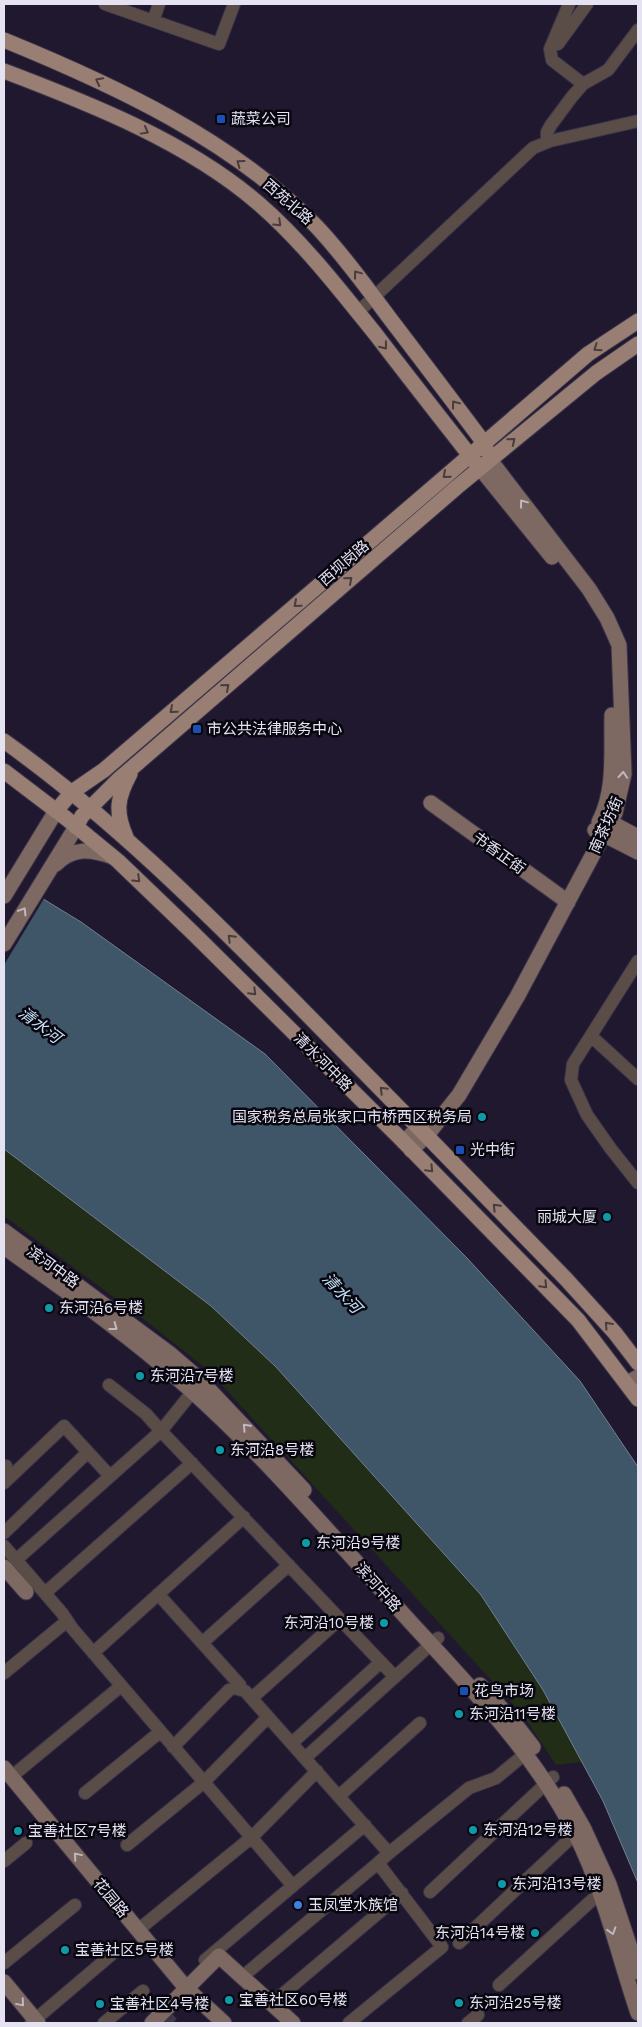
<svg xmlns="http://www.w3.org/2000/svg" width="642" height="2027" viewBox="0 0 642 2027" font-family="'Work Sans','Noto Sans SC',sans-serif">
	<style>
		.green { fill: #222d18 }
		.water { fill: #3f5669; stroke: #718092 }
		.pier { fill: #1f182f }
		.lines { fill: none; stroke-linecap: round; stroke-linejoin: round }
		.street-tunnel { stroke: #3d364c; stroke-width: 12; stroke-dasharray: 12 6; stroke-linecap: butt }
		.street-casing { stroke: #3b344a; stroke-width: 14 }
		.secondary-casing { stroke: #3b344a; stroke-width: 17 }
		.primary-casing { stroke: #3b344a; stroke-width: 17 }
		.street { stroke: #5a4d48; stroke-width: 12 }
		.secondary { stroke: #7d6961; stroke-width: 15 }
		.primary { stroke: #987e73; stroke-width: 15 }
		.oneway { stroke: #493c3c }
		.oneway2 { stroke: #c1b8bf }
		.transit-dot { fill: #1a4fb4; stroke: #08060f; stroke-width: 2 }
		.culture-dot { fill: #0f9aa8; stroke: #08060f; stroke-width: 2 }
		.shop-dot { fill: #3f7fe0; stroke: #08060f; stroke-width: 2 }
		.labels { text-anchor: middle; dominant-baseline: central; stroke-width: 5; stroke-linejoin: round; paint-order: stroke }
		.poi-label { font-size: 15px; fill: #e5e2f2; stroke: #08060f; text-anchor: start }
		.street-label { font-size: 15px; fill: #e5e2f2; stroke: #08060f }
		.water-label { font-size: 16px; font-style: italic; fill: #c5e1f8; stroke: #08060f }
	</style>
	<rect width="100%" height="100%" fill="#1f182f"/>
	<!-- green -->
	<path class="green" d="M4 1149 211 1306 276 1367 481 1595 543 1690 582 1762 556 1765 523 1715 209 1371 146 1321 4 1216Z"/>
	<!-- water -->
	<path class="water" d="M4 875 81 922 265 1054 467 1258 580 1381 638 1467V1883L603 1801 543 1690 481 1595 276 1367 211 1306 4 1149Z"/>
	<!-- pier -->
	<path class="pier" d="M4 872 45 897 4 965Z"/>
	<g class="lines">
		<!-- street-tunnel -->
		<path class="street-tunnel" d="M164 2015 173 2023"/>
		<defs>
			<path id="street" d="M105 4 219 44 234 4
				M569 4 550 49 552 60 583 84
				M153 21 159 4
				M558 44 587 4
				M547 142V132L551 125 571 98 583 84 608 70 638 30
				M358 312 533 148 550 141 638 121
				M638 961 573 1064 571 1080 587 1115 611 1149 638 1183
				M591 1036 638 1079
				M109 1385 146 1414 161 1431 198 1385
				M4 1468 6 1466
				M4 1483 64 1426 110 1476
				M4 1533 88 1452
				M4 1546 62 1613 72 1628 293 1886
				M16 1560 161 1431 395 1677
				M45 1593 192 1463
				M158 1594 240 1685V1689
				M202 1643 289 1565
				M93 1653 244 1517
				M4 1673 67 1621
				M252 1698 340 1619
				M292 1743 381 1662
				M173 1747 229 1690 234 1688 245 1691 389 1853 378 1863 442 1947 349 2023
				M305 1758 438 1638
				M11 1777 121 1686
				M85 1793 160 1732
				M339 1796 420 1723
				M127 1845 204 1782 268 1717
				M389 1853 469 1788 496 1778 531 1749
				M4 1861 26 1843
				M430 1892 553 1777
				M138 1930 252 1837 317 1771
				M459 1943 575 1834 583 1831
				M205 1960 365 1825
				M4 1963 75 1905
				M242 1977 378 1863
				M499 1985 592 1900 610 1894
				M271 2004 402 1893
				M31 2023 111 1955
				M104 2023 143 1991
				M468 2023 478 2015"/>
			<path id="secondary" d="M480 468 552 557
				M431 803 568 902
				M602 818 638 837
				M599 822C616 790 611 750 612 715
				M595 830 638 852
				M56 864C73 847 91 849 113 857
				M4 896 56 811
				M4 944 76 827
				M404 1142 428 1118
				M411 1150 427 1135 459 1095 517 997 615 813 624 774 619 645 607 618 589 589 490 460
				M4 1231 169 1353 198 1378 304 1490
				M4 1247C66 1291 129 1335 186 1386 265 1456 333 1537 404 1615 466 1683 534 1751 576 1835 604 1891 618 1954 638 2013
				M627 1383 638 1377
				M4 1567 26 1592
				M480 1685 512 1720 533 1747
				M4 1768 186 1988 224 2023
				M564 1794 584 1829 609 1884 638 1972
				M4 1982 38 2023
				M152 2023 219 1956 293 2023"/>
			<path id="primary" d="M4 40C114 85 233 140 317 227 343 255 365 285 388 316 420 358 452 400 484 443L487 451
				M4 71C91 104 187 142 258 203 303 242 340 290 377 336 409 378 442 420 475 462
				M4 741C109 816 201 907 292 999 384 1092 475 1185 566 1279L615 1333 638 1363
				M4 771 67 819 118 861 193 933 399 1137 578 1320 638 1399
				M56 811 72 792 104 770 588 354 638 321
				M76 827 82 816 118 780 457 487 596 373 638 344
				M126 837C115 812 117 798 130 774"/>
		</defs>
		<!-- street casing -->
		<use href="#street" class="street-casing"/>
		<!-- secondary casing -->
		<use href="#secondary" class="secondary-casing"/>
		<!-- primary casing -->
		<use href="#primary" class="primary-casing"/>
		<!-- street -->
		<use href="#street" class="street"/>
		<!-- secondary -->
		<use href="#secondary" class="secondary"/>
		<!-- primary -->
		<use href="#primary" class="primary"/>
	</g>
	<!-- one-way arrows -->
	<defs><path id="oneway-chevron" d="M-2-3.5L2.5 0L-2 3.5" fill="none" stroke-width="1.6" stroke-linecap="round" stroke-linejoin="round" transform="scale(1.25)"/></defs>
	<g class="oneway">
		<use href="#oneway-chevron" transform="translate(99 81) rotate(-153)"/>
		<use href="#oneway-chevron" transform="translate(145 131) rotate(29)"/>
		<use href="#oneway-chevron" transform="translate(240 163) rotate(-144)"/>
		<use href="#oneway-chevron" transform="translate(278 223) rotate(44)"/>
		<use href="#oneway-chevron" transform="translate(357 274) rotate(-127)"/>
		<use href="#oneway-chevron" transform="translate(384 346) rotate(52)"/>
		<use href="#oneway-chevron" transform="translate(597 348) rotate(146)"/>
		<use href="#oneway-chevron" transform="translate(455 404) rotate(-127)"/>
		<use href="#oneway-chevron" transform="translate(512 441) rotate(-39)"/>
		<use href="#oneway-chevron" transform="translate(446 475) rotate(139)"/>
		<use href="#oneway-chevron" transform="translate(349 580) rotate(-41)"/>
		<use href="#oneway-chevron" transform="translate(297 604) rotate(139)"/>
		<use href="#oneway-chevron" transform="translate(226 687) rotate(-41)"/>
		<use href="#oneway-chevron" transform="translate(173 710) rotate(139)"/>
		<use href="#oneway-chevron" transform="translate(137 879) rotate(44)"/>
		<use href="#oneway-chevron" transform="translate(231 938) rotate(-135)"/>
		<use href="#oneway-chevron" transform="translate(253 992) rotate(45)"/>
		<use href="#oneway-chevron" transform="translate(383 1090) rotate(-135)"/>
		<use href="#oneway-chevron" transform="translate(430 1169) rotate(46)"/>
		<use href="#oneway-chevron" transform="translate(496 1207) rotate(-134)"/>
		<use href="#oneway-chevron" transform="translate(544 1285) rotate(46)"/>
		<use href="#oneway-chevron" transform="translate(608 1325) rotate(-132)"/>
	</g>
	<g class="oneway2">
		<use href="#oneway-chevron" transform="translate(523 503) rotate(-127)"/>
		<use href="#oneway-chevron" transform="translate(623 775) rotate(-86)"/>
		<use href="#oneway-chevron" transform="translate(23 911) rotate(-59)"/>
		<use href="#oneway-chevron" transform="translate(114 1327) rotate(37)"/>
		<use href="#oneway-chevron" transform="translate(246 1427) rotate(-133)"/>
		<use href="#oneway-chevron" transform="translate(77 1856) rotate(-130)"/>
		<use href="#oneway-chevron" transform="translate(612 1931) rotate(73)"/>
		<use href="#oneway-chevron" transform="translate(21 2003) rotate(50)"/>
	</g>
	<!-- markers -->
	<g class="transit-dot">
		<rect x="216" y="114" width="10" height="10" rx="2.5"/>
		<rect x="192" y="724" width="10" height="10" rx="2.5"/>
		<rect x="455" y="1145" width="10" height="10" rx="2.5"/>
		<rect x="459" y="1686" width="10" height="10" rx="2.5"/>
	</g>
	<g class="culture-dot">
		<circle cx="482" cy="1117" r="5"/>
		<circle cx="607" cy="1217" r="5"/>
		<circle cx="49" cy="1308" r="5"/>
		<circle cx="140" cy="1376" r="5"/>
		<circle cx="220" cy="1450" r="5"/>
		<circle cx="306" cy="1543" r="5"/>
		<circle cx="384" cy="1623" r="5"/>
		<circle cx="459" cy="1714" r="5"/>
		<circle cx="473" cy="1830" r="5"/>
		<circle cx="18" cy="1831" r="5"/>
		<circle cx="502" cy="1884" r="5"/>
		<circle cx="535" cy="1933" r="5"/>
		<circle cx="65" cy="1950" r="5"/>
		<circle cx="229" cy="2000" r="5"/>
		<circle cx="459" cy="2003" r="5"/>
		<circle cx="100" cy="2004" r="5"/>
	</g>
	<circle class="shop-dot" cx="298" cy="1905" r="5"/>
	<g class="labels">
		<!-- poi labels -->
		<g class="poi-label">
			<text x="231" y="119">蔬菜公司</text>
			<text x="207" y="729">市公共法律服务中心</text>
			<text x="472" y="1117" text-anchor="end">国家税务总局张家口市桥西区税务局</text>
			<text x="470" y="1150">光中街</text>
			<text x="597" y="1217" text-anchor="end">丽城大厦</text>
			<text x="59" y="1308">东河沿6号楼</text>
			<text x="150" y="1376">东河沿7号楼</text>
			<text x="230" y="1450">东河沿8号楼</text>
			<text x="316" y="1543">东河沿9号楼</text>
			<text x="374" y="1623" text-anchor="end">东河沿10号楼</text>
			<text x="474" y="1691">花鸟市场</text>
			<text x="469" y="1714">东河沿11号楼</text>
			<text x="483" y="1830">东河沿12号楼</text>
			<text x="28" y="1831">宝善社区7号楼</text>
			<text x="512" y="1884">东河沿13号楼</text>
			<text x="308" y="1905">玉凤堂水族馆</text>
			<text x="525" y="1933" text-anchor="end">东河沿14号楼</text>
			<text x="75" y="1950">宝善社区5号楼</text>
			<text x="239" y="2000">宝善社区60号楼</text>
			<text x="469" y="2003">东河沿25号楼</text>
			<text x="110" y="2004">宝善社区4号楼</text>
		</g>
		<!-- street labels -->
		<g class="street-label">
			<text transform="translate(288 202) rotate(41)">西苑北路</text>
			<text transform="translate(344 563) rotate(-41)">西坝岗路</text>
			<text transform="translate(606 825) rotate(-66)">南茶坊街</text>
			<text transform="translate(499 853) rotate(36)">书香正街</text>
			<text transform="translate(323 1062) rotate(45)">清水河中路</text>
			<text transform="translate(53 1267) rotate(36)">滨河中路</text>
			<text transform="translate(378 1587) rotate(48)">滨河中路</text>
			<text transform="translate(111 1898) rotate(50)">花园路</text>
		</g>
		<!-- water labels -->
		<g class="water-label">
			<text transform="translate(40 1025) rotate(37)">清水河</text>
			<text transform="translate(342 1293) rotate(47)">清水河</text>
		</g>
	</g>
	<!-- border -->
	<rect width="642" height="2027" fill="none" stroke="#e5e2f2" stroke-width="10"/>
</svg>
